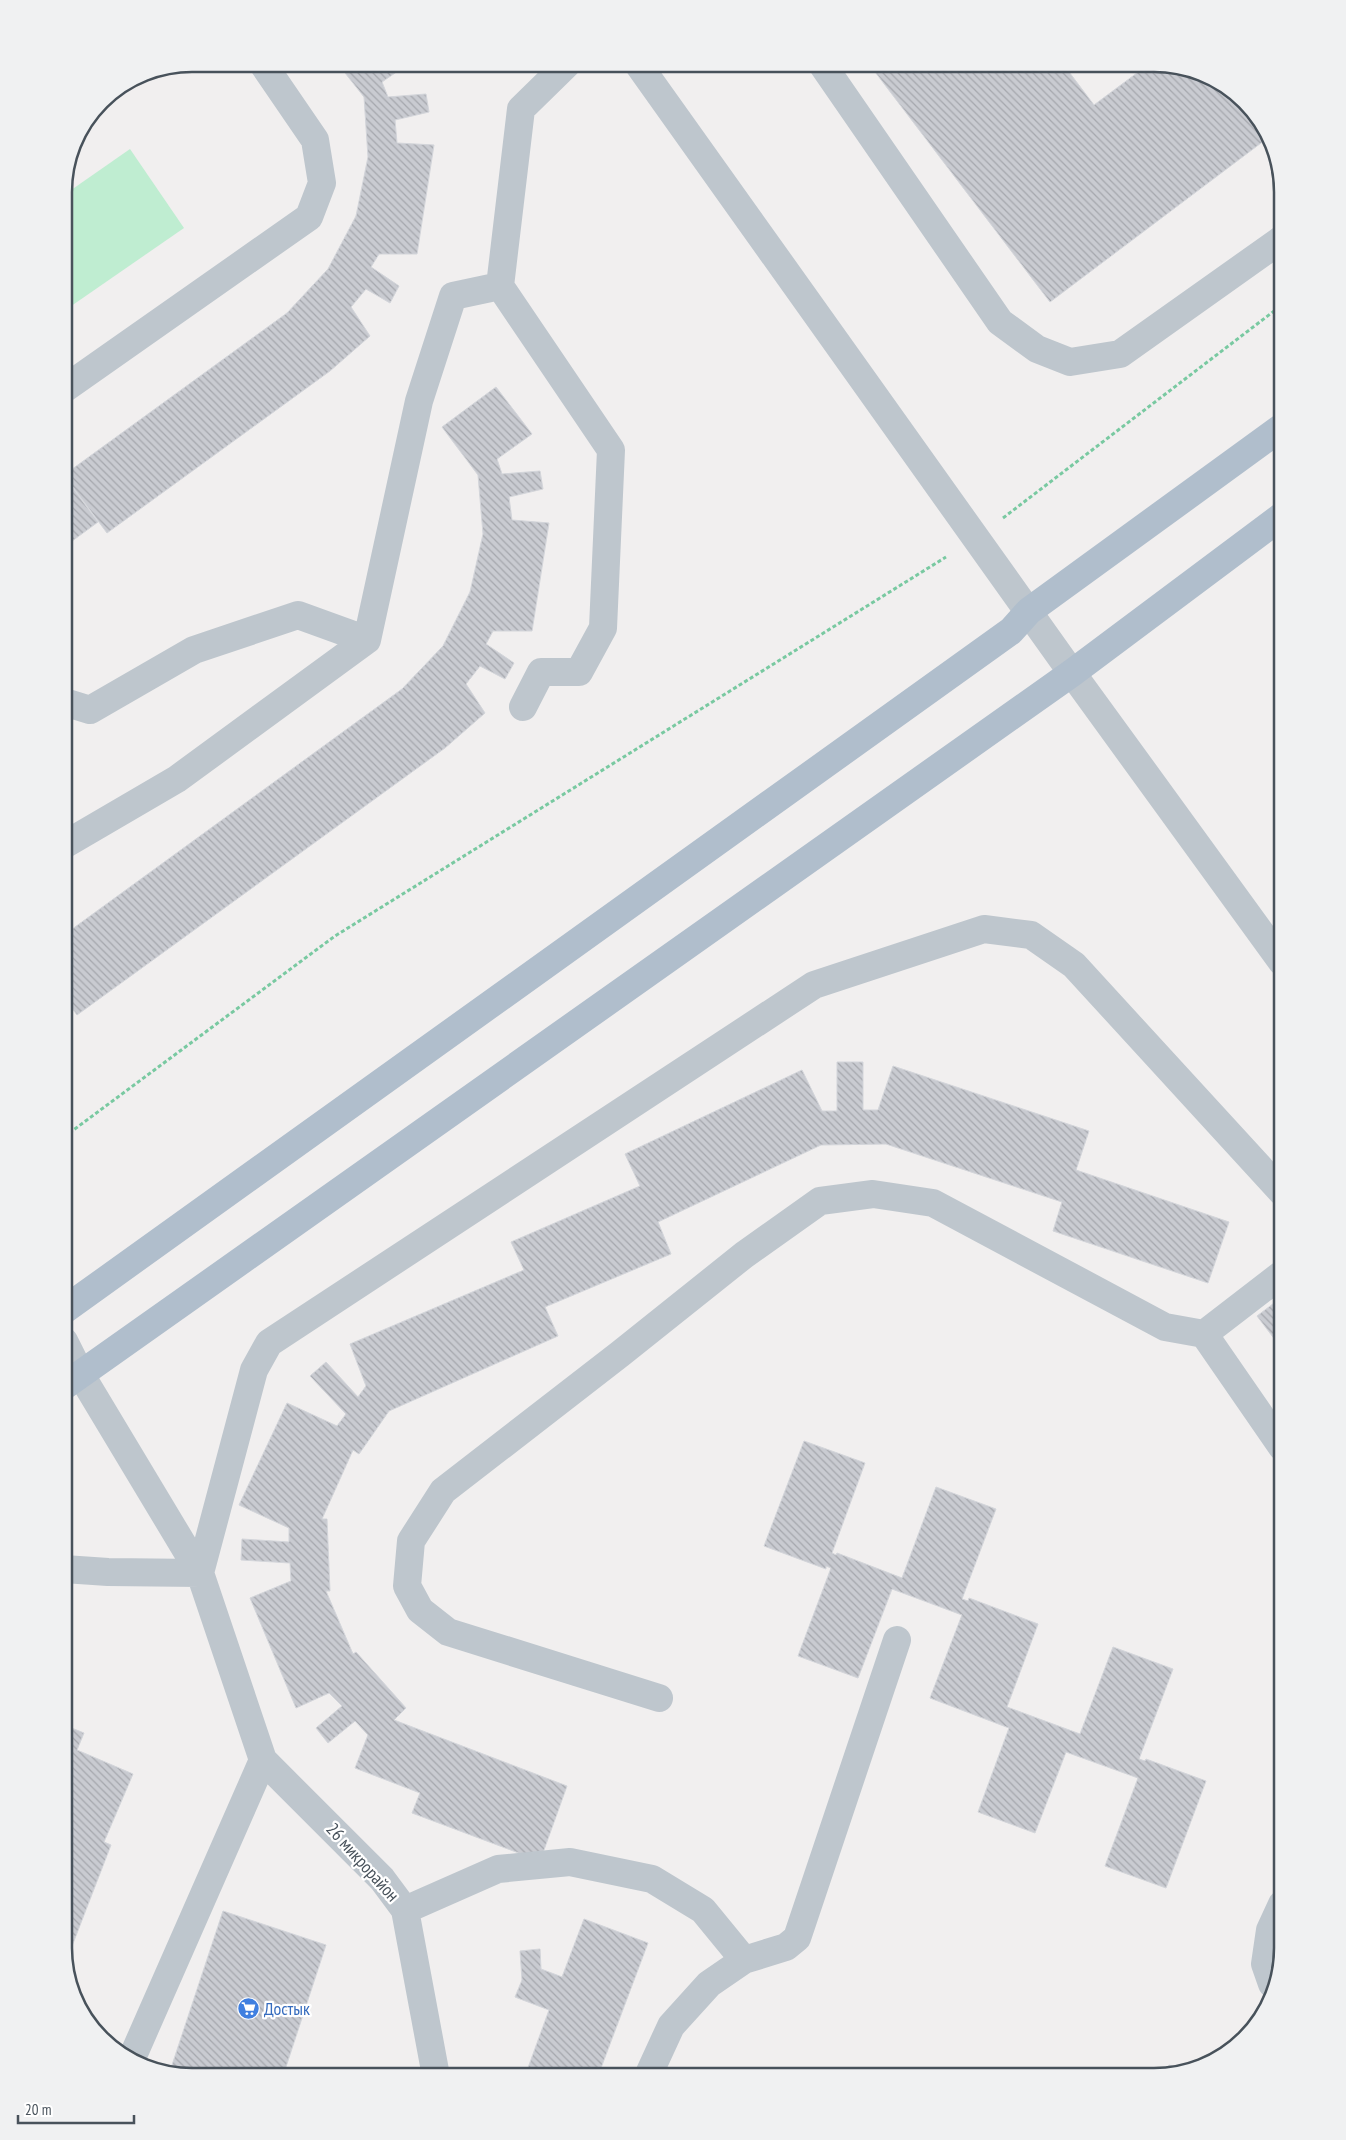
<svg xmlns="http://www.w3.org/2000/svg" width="1346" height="2140" viewBox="0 0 1346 2140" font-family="'PT Sans Narrow',sans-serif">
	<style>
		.garden { fill: #bfedd1 }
		.building { fill: url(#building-back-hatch); stroke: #d3d5da }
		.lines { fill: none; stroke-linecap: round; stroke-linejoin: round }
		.path { stroke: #79c9a1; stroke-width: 3; stroke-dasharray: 4 2.5; stroke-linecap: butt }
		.minor { stroke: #bec6cd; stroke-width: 28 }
		.major { stroke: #b0becc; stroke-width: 28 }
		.labels { text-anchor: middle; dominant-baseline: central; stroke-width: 4.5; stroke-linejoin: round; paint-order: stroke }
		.street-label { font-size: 18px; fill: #48525b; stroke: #fff }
		.shop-label { font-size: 18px; fill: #366cbe; stroke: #fff; text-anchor: start }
		.rim { fill: none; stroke: #48525b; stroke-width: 2.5 }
	</style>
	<defs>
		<pattern id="building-back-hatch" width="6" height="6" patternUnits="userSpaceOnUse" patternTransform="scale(1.25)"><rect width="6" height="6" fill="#c9cbd1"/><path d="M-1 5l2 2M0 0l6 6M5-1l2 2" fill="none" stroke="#a5a7ad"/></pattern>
	</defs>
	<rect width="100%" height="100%" fill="#f1efef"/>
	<!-- garden -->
	<path class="garden" d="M130 149 184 228 64 311V195Z"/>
	<!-- building -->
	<path class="building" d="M338 64H408L382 82 388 97 426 94 429 112 395 120 397 143 434 145 417 254H379L371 267 399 286 390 303 366 289 351 307 370 336 330 371 107 533 64 475 287 313 328 269 356 216 368 157 364 97Z
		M869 64H1063L1094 105 1149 64H1162L1225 86 1269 137 1050 302Z
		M496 387 532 434 497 459 502 474 540 471 543 489 509 497 512 520 549 523 532 631H493L486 644 514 663 505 679 480 666 466 684 485 713 445 748 77 1015 64 997V935L402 689 443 646 470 592 483 534 478 475 442 427Z
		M64 476 98 522 64 547Z
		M837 1062H863V1110H878L893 1066 1089 1131 1076 1170 1229 1222 1208 1283 1053 1231 1062 1202 886 1144 821 1145 658 1222 671 1254 545 1307 558 1336 389 1411 359 1454 353 1450 322 1519H327L330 1591H326L353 1654 356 1652 406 1708 394 1720 567 1786 540 1861 412 1813 420 1793 355 1768 368 1735 355 1721 328 1743 316 1728 342 1706 329 1693 296 1708 250 1598 291 1581 290 1563 241 1560 242 1539 289 1542V1528L239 1505 287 1403 337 1426 346 1414 310 1376 326 1362 358 1397 366 1386 350 1344 524 1270 511 1242 640 1186 625 1154 802 1070 822 1111H837Z
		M1282 1297V1349L1257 1316Z
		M804 1441 865 1463 832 1553 836 1555 837 1553 902 1578 936 1487 996 1509 962 1599 968 1601 969 1598 1038 1624 1007 1707 1080 1734 1113 1647 1173 1669 1139 1759 1145 1761 1146 1759 1206 1781 1166 1888 1105 1866 1138 1778 1066 1752 1035 1833 978 1812 1009 1728 930 1698 962 1615 892 1589 858 1678 798 1656 831 1568 826 1566V1569L764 1546Z
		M64 1725 84 1733 77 1750 133 1774 104 1842 111 1845 67 1959 64 1947Z
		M223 1911 326 1945 283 2076H184L170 2071Z
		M584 1919 648 1943 598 2076H525L549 2010 515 1997 522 1980 520 1951 540 1949 541 1969 562 1977Z
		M1169 2065 1182 2069 1166 2073Z"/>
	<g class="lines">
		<!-- path -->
		<path class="path" d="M1003 518 1282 305
			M64 1137 335 936 946 557"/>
		<!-- minor -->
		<path class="minor" d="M638 64 1072 673 1282 962
			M822 64 1000 322 1037 349 1070 362 1120 354 1282 239
			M64 389 309 217 322 183 315 140 263 64
			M64 702 90 710 194 650 298 615 367 640
			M523 707 541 672H579L603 628 611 450 500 286 521 109 567 64
			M64 845 177 779 367 640 419 401 453 296 500 286
			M1204 1334 1282 1274
			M64 1341 81 1375 200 1573 263 1760 132 2058
			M64 1569 108 1572 200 1573
			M200 1573 254 1370 269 1343 814 985 984 929 1031 935 1074 965 1282 1192
			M659 1698 448 1632 420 1610 407 1586 411 1541 443 1491 620 1354 744 1255 820 1201 873 1194 933 1203 1165 1327 1204 1334 1282 1447
			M263 1760 382 1879 405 1910 436 2076
			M405 1910 498 1869 570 1862 652 1879 703 1910 744 1960
			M1272 1984 1265 1964 1270 1930 1282 1904
			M648 2076 671 2026 709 1984 744 1960 786 1947 797 1938 897 1640"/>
		<!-- major -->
		<path class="major" d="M64 1310 1011 631 1029 611 1282 427
			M64 1386 1072 673 1282 516"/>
	</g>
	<!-- icons -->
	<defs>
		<symbol id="supermarket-disc" viewBox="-11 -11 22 22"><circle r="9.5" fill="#3f7fe0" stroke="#fff"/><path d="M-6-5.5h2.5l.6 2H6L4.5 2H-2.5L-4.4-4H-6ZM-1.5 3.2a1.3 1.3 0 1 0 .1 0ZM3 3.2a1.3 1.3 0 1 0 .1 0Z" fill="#fff"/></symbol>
	</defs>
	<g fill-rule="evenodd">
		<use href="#supermarket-disc" x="236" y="1996" width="25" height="25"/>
	</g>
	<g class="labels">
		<!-- street labels -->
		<g class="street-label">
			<text transform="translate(363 1862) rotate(48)">26 микрорайон</text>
		</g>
		<!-- shop labels -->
		<g class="shop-label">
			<text x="264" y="2008">Достык</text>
		</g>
	</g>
	<!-- crop -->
	<path d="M0 0H1346V2140H0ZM192 72H1154A120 120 0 0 1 1274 192V1948A120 120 0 0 1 1154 2068H192A120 120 0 0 1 72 1948V192A120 120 0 0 1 192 72Z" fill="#f0f1f2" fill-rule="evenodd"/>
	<path class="rim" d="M192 72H1154A120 120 0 0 1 1274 192V1948A120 120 0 0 1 1154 2068H192A120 120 0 0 1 72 1948V192A120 120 0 0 1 192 72Z"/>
	<!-- scale -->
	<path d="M18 2115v8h116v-8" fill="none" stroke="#48525b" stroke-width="2.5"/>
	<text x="25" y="2115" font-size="15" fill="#48525b" stroke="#ffffff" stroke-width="4" paint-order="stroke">20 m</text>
</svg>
